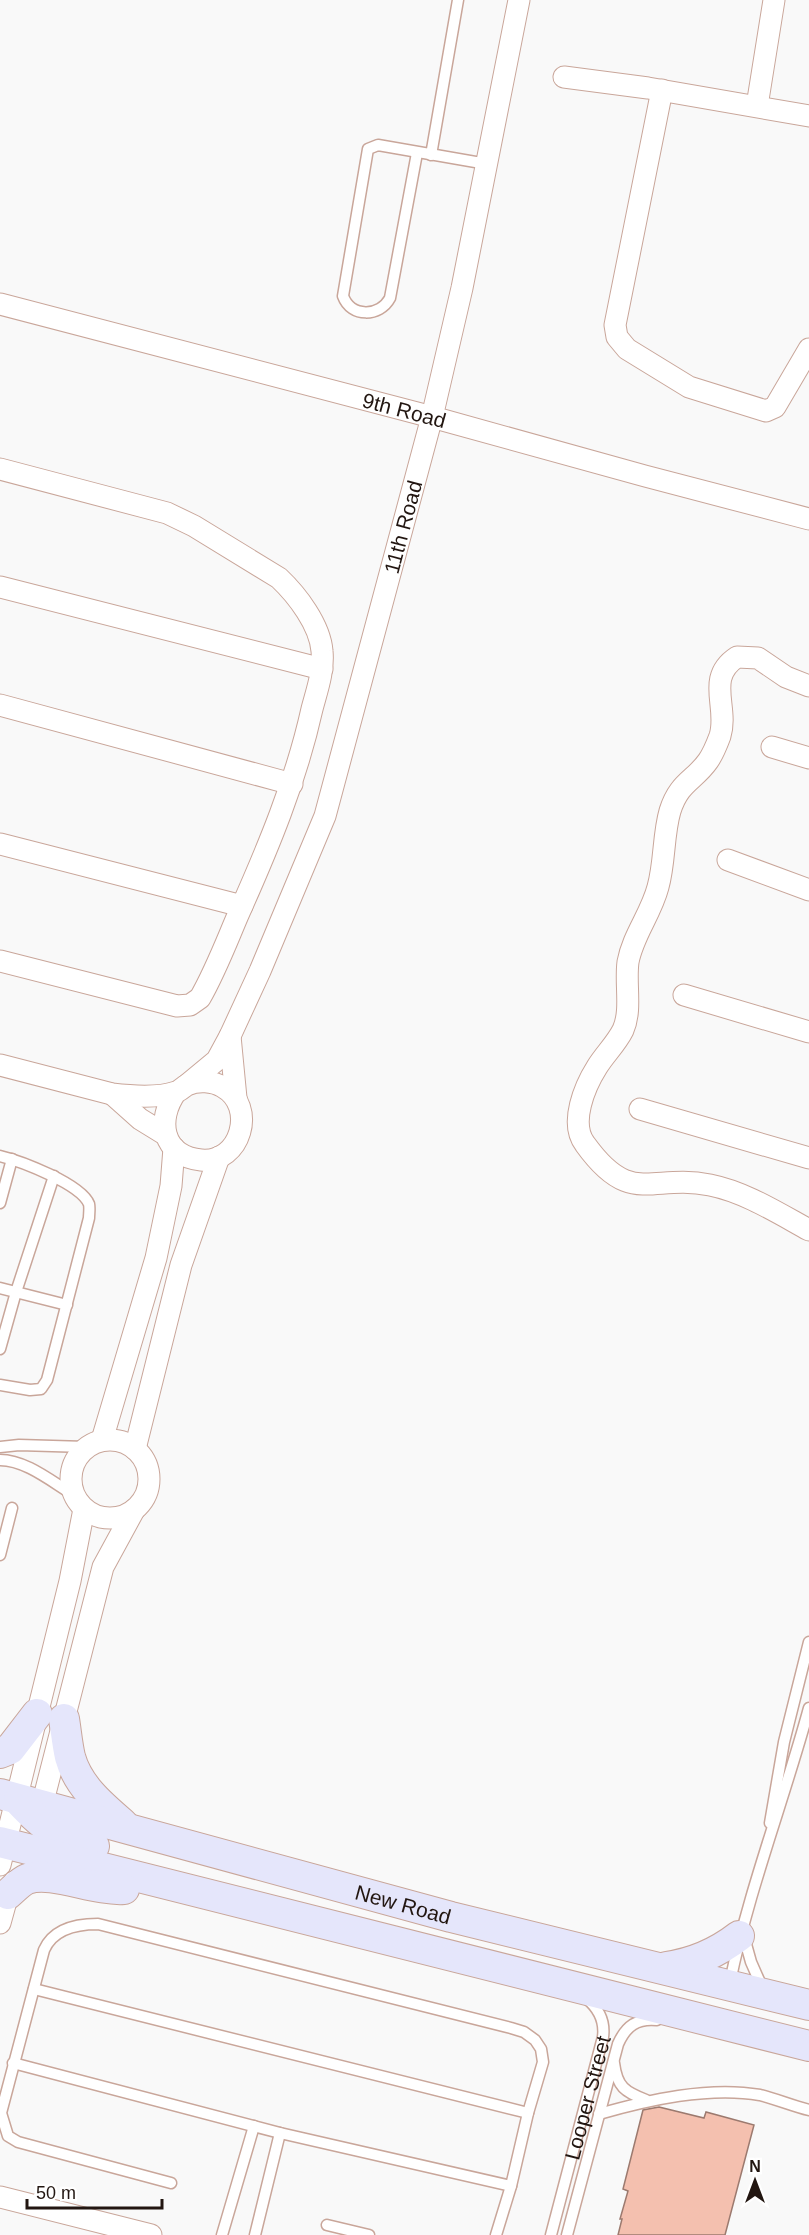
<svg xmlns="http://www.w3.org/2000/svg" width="809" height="2235" viewBox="0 0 809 2235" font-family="Arial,sans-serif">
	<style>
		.building { fill: #f4c0af; stroke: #9c7a6f; stroke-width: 1.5 }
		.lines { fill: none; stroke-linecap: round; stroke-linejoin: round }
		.service-casing { stroke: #c9a69a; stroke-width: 13 }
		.minor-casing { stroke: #c9a69a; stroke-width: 23 }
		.secondary-casing { stroke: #c9a69a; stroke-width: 32 }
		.service { stroke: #fff; stroke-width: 10 }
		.minor { stroke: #fff; stroke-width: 21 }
		.secondary { stroke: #e5e6fb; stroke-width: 30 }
		.labels { text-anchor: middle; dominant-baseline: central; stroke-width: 5; stroke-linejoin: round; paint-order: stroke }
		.street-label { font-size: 21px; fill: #221611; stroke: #fff }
	</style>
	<rect width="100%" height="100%" fill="#f9f9f9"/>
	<!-- building -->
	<path class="building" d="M659 2107 704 2118 706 2112 754 2125 725 2235H618L622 2219H620L628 2191 623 2189 643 2110Z"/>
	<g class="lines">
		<defs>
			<g id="service">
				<path d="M417 153 390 298C380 317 351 318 343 296L368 149 378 145 487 164"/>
				<path d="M431 155 458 0"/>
				<path d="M0 1156C21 1161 81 1184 89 1204 90 1208 89 1214 89 1218L47 1380 41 1389 30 1390 0 1385"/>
				<path d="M0 1203 12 1159"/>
				<path d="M0 1288 67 1305"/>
				<path d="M0 1349 16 1292 54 1176"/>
				<path d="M0 1447 19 1445 86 1447"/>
				<path d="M0 1460C26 1460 52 1482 74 1495"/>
				<path d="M0 1555 12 1508"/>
				<path d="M770 1823 784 1742 809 1642"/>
				<path d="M744 1937 751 1962 762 1987"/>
				<path d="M730 1982C749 1889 784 1800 809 1708"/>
				<path d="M34 1989 528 2113"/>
				<path d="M13 2063 280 2133 511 2186"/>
				<path d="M614 2063C617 2087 625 2092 646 2100"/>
				<path d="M599 2114C648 2100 709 2086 760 2095 776 2099 793 2106 809 2110"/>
				<path d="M171 2183 18 2142 8 2136 1 2113 44 1950C53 1929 77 1924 98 1924L511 2028 524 2032 535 2040 541 2049 543 2062 528 2113 511 2186 496 2235"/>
				<path d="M327 2225 369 2235"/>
				<path d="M222 2235 254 2126"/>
				<path d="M255 2235 280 2133"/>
				<path id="s1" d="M551 2235 603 2037C605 2022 599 2009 587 1999"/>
				<path d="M567 2235 618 2044C626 2026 637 2018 657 2020"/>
			</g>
			<g id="minor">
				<path d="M564 77 648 88 809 116"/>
				<path d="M662 90 615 325 617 337 627 349 689 387 766 411 775 407 809 349"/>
				<path d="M757 106 774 0"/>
				<path id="s2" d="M0 304 432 417 645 476 809 519"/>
				<path d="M0 469 167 513 194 526 279 578C297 595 320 625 322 651 324 671 317 690 312 709 296 781 268 848 238 915 226 943 215 972 200 998L190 1005 177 1006 0 961"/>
				<path d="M0 587 322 669"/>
				<path d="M809 686 786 677 758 658 737 657C705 678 729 707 720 736 717 744 713 754 708 761 694 781 679 782 670 811 663 835 665 862 658 887 651 914 633 935 628 962 625 984 632 1010 623 1030 616 1044 605 1054 597 1067 585 1086 569 1123 585 1144 631 1208 651 1173 710 1185 745 1192 778 1213 809 1230"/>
				<path d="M0 705 292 784"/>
				<path d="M772 747 809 758"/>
				<path d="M0 844 242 906"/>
				<path d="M728 860 809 890"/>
				<path d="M684 995 809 1032"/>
				<path d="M230 1036 236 1098"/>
				<path d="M0 1065 112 1094C129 1096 159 1098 176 1092 180 1091 183 1087 187 1085 198 1080 213 1081 223 1087 257 1106 241 1164 201 1160 162 1156 156 1120 176 1092"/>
				<path id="s3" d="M188 1084 217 1060 230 1036 260 971 325 816 432 417 462 288 519 0"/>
				<path d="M112 1094 140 1119 166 1135"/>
				<path d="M640 1109 809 1158"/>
				<path d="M102 1440 156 1258 171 1186 174 1148"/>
				<circle cx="110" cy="1479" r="39"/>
				<path d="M135 1449 181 1265 219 1157"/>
				<path d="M39 1817 103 1567 134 1510"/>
				<path d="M0 1865 70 1581 84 1509"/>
				<path d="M0 1923 8 1894 14 1882"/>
				<path d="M0 2197 151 2235"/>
			</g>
			<g id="secondary">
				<path d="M64 1719C66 1731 67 1744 70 1757 78 1786 101 1805 123 1824"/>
				<path d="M0 1753 10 1749 37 1714"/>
				<path id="s4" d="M0 1794 451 1917 809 2005"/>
				<path d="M19 1801C47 1831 55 1834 94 1846"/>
				<path d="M0 1842 809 2046"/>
				<path d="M8 1894C14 1889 20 1882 27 1879 51 1870 94 1891 124 1889"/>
				<path d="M666 1967C695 1963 717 1953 739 1936"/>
			</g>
		</defs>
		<!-- service casing -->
		<use href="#service" class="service-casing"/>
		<!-- minor casing -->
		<use href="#minor" class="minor-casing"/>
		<!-- secondary casing -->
		<use href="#secondary" class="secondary-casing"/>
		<!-- service -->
		<use href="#service" class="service"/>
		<!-- minor -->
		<use href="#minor" class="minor"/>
		<!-- secondary -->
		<use href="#secondary" class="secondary"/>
	</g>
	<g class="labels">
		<!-- street labels -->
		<g class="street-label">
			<text stroke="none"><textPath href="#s2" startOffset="418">9th Road</textPath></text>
			<text stroke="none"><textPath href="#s3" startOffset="604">11th Road</textPath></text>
			<text stroke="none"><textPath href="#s4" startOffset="418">New Road</textPath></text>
			<text stroke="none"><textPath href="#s1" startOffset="142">Looper Street</textPath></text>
		</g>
	</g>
	<!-- north arrow -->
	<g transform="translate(755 2181)" stroke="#ffffff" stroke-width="4.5" paint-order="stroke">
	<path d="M0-4.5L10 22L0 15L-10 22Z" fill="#221611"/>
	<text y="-9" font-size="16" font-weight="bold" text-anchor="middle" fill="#221611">N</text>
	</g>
	<!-- scale -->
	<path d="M27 2199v9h135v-9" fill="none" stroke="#221611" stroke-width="3"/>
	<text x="36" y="2199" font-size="18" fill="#221611" stroke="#ffffff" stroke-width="4.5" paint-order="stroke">50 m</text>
</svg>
